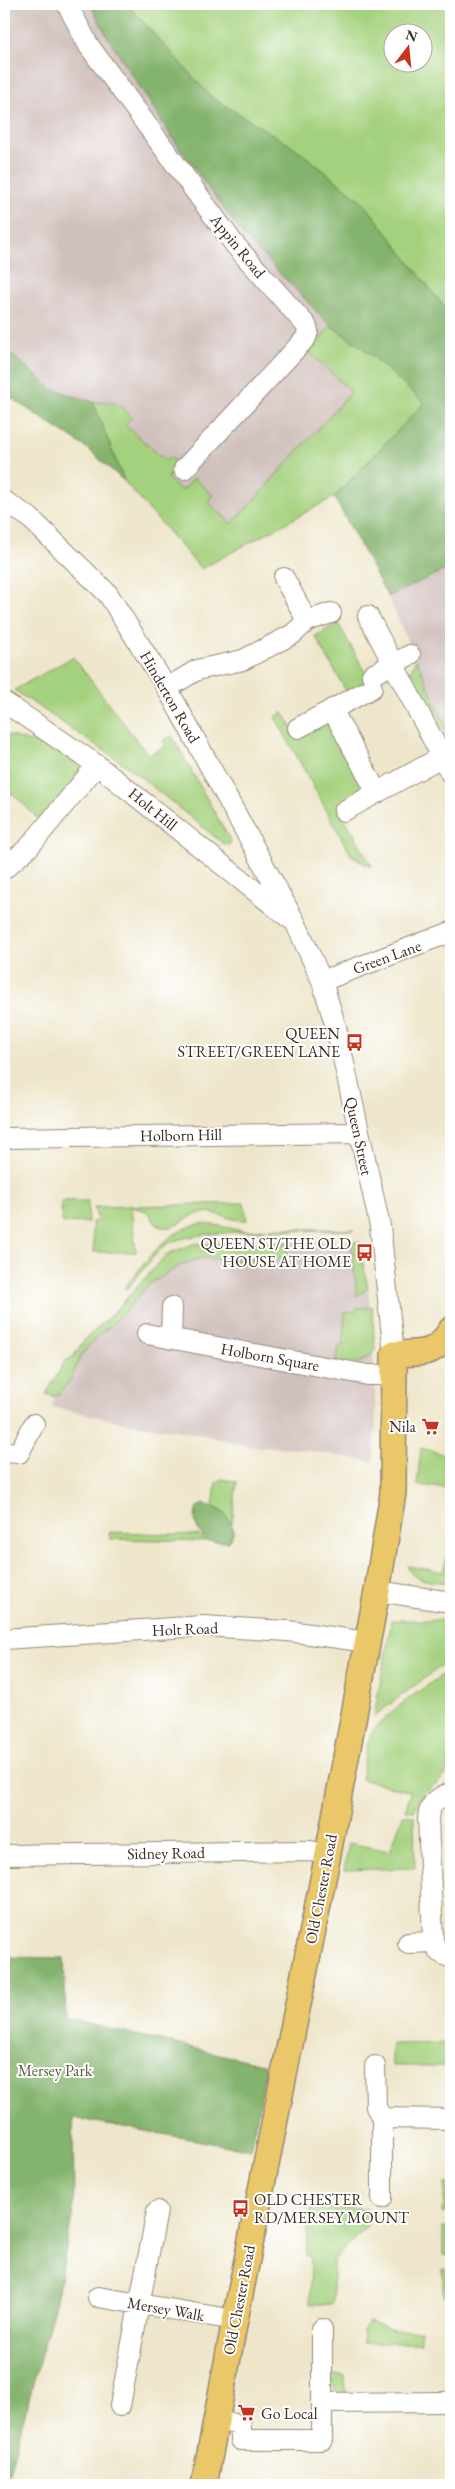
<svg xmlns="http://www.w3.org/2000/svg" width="455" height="2489" viewBox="0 0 455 2489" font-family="'EB Garamond',serif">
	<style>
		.industrial { fill: #d0c0bc }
		.green { fill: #a4d17d; stroke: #707e4e; fill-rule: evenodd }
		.forest { fill: #83b36c; stroke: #5f6e45 }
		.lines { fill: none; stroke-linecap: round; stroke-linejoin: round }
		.minor-casing { stroke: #948874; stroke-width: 22 }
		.major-casing { stroke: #948874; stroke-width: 28 }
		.minor { stroke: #fff; stroke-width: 20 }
		.major { stroke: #eac769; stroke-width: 25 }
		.labels { text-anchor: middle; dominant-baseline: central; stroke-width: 4; stroke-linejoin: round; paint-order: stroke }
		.street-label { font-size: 16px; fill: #3b2a1e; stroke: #fff }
		.poi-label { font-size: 16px; fill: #3b2a1e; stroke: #fff; text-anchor: end }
		.park-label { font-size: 16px; fill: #5a5c3a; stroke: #fff }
	</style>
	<rect width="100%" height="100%" fill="#fff"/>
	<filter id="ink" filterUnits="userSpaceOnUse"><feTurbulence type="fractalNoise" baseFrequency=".02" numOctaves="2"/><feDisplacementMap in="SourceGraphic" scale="10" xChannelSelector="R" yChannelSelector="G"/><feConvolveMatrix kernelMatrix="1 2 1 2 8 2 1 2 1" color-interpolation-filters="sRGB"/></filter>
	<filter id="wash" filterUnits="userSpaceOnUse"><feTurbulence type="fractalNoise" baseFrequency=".0096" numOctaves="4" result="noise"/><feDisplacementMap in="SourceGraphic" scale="20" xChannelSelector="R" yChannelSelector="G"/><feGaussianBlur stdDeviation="1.12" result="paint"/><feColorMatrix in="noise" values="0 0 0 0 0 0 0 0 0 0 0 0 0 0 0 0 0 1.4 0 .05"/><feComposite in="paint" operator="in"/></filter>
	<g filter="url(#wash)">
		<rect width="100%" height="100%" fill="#eee6ca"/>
		<!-- industrial -->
		<path class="industrial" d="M4 4H90L106 34 362 347 334 497 201 569 124 481 52 389 4 348Z
			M451 567V738L388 597Z
			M256 1242H359L368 1288 372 1331 376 1420 373 1462 300 1449 247 1446 205 1435 127 1423 51 1407 77 1350 167 1254 193 1244Z"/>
		<!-- green -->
		<path class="green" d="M127 4H451V316L363 202 295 148 211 97ZM392 32H422V62H392Z
			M331 326 362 347 425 403 334 497 201 569 124 481 93 402C114 402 116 401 132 417L125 425 166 461 170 457 179 465 167 478 182 491 194 478 213 495 208 502 232 524 351 392 309 352Z
			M338 623 372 684 349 696 315 636Z
			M73 657 148 755 166 746 163 740 172 736 230 840V844L225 845 128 767 14 690Z
			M416 659 451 738V758L409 674Z
			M283 712 295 732 331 713 374 791 340 810 372 866 370 867 351 855 275 717Z
			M4 734 58 750 86 771 41 822 12 793 4 802Z
			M61 1201H88V1222L62 1223Z
			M244 1203 247 1220C230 1222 217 1210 201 1213 187 1215 177 1230 162 1227 153 1225 153 1216 147 1211L131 1207 136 1252H94L92 1222 98 1221 94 1207Z
			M204 1223 245 1231 271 1228 355 1230C320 1231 190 1227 166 1245 152 1256 140 1274 128 1288H124C147 1261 166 1229 204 1223Z
			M287 1242V1258L252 1261 200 1258 181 1265 149 1284 126 1311 91 1343 80 1357 73 1375 66 1386 55 1397 46 1394 65 1361 73 1357 84 1340 115 1312 167 1254 193 1244Z
			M351 1242H359L368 1288 357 1296Z
			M372 1307 375 1351C363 1364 354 1365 336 1362L339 1347 343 1345 345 1313 356 1311 357 1308Z
			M421 1448 450 1456 451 1454V1488L417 1485Z
			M222 1479 237 1482 232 1523 222 1511 213 1506 216 1483Z
			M451 1526V1583C438 1581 410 1583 408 1566L444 1572Z
			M109 1532 198 1535 207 1541 110 1539Z
			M392 1620H451V1652L441 1666 374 1716Z
			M451 1666V1758H448C455 1776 433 1783 424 1794 419 1799 417 1805 414 1811L405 1810 411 1792 361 1779C364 1765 365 1749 370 1736 378 1718 430 1683 448 1671Z
			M403 1815 414 1816 415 1868 344 1870 349 1843 390 1851Z
			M451 2043V2066H392V2044Z
			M445 2184H451V2213H443Z
			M311 2208 367 2209V2226L333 2261V2304H310L311 2257 306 2256 307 2229H310Z
			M443 2227H451V2255H443Z
			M443 2269H451V2296H443Z
			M369 2322 393 2330H421V2343H363V2330Z
			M329 2375H345L346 2395 335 2391Z"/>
		<!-- forest -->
		<path class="forest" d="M90 4H127L211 97 295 148 363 202 451 316V567L388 597 334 497 424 403 362 347 331 326 242 234 172 137 106 34Z
			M4 348 52 389 93 402 124 481 88 449 4 393Z
			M203 1504C219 1508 228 1514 234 1530L229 1542 207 1541C197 1530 192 1522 197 1507Z
			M4 1957 64 1958 66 2019 263 2064 266 2070 251 2150 73 2118 74 2206 57 2296 7 2480H4Z"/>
	</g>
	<g filter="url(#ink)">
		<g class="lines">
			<defs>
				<path id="minor" d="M67 4 89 46 212 214 235 245 306 325 308 331 306 338 184 469
					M4 501 29 517 108 594 167 688 296 924 322 981 336 1027 380 1226 394 1354
					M284 578 307 621
					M368 616 451 774
					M372 675 410 655
					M167 688 197 670 243 660 293 634 307 621 331 613
					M4 702 97 765 289 918
					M332 709 377 793
					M298 728 372 688
					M344 811 443 756
					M4 869 29 847 97 765
					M322 981 451 932
					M4 1138 358 1133
					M147 1334 368 1375H394
					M171 1339 172 1307
					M4 1452 19 1453 34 1424
					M377 1591 451 1602
					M4 1639 203 1626 288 1631 367 1642
					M451 1793C438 1797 430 1803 428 1817L433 1942 439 1952 451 1958
					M4 1855 310 1851 328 1854
					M408 1943 433 1942
					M375 2066 376 2107 382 2118
					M382 2198V2118L451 2119
					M98 2297 235 2320
					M322 2403 451 2402
					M120 2406 157 2211
					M215 2420 241 2425V2440H322V2329"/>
				<path id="major" d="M204 2485 235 2320 328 1854 377 1591 393 1493 394 1354C423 1352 434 1357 451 1330"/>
			</defs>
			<!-- minor casing -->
			<use href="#minor" class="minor-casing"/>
			<!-- major casing -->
			<use href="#major" class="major-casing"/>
			<!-- minor -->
			<use href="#minor" class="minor"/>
			<!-- major -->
			<use href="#major" class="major"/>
		</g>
	</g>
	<!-- icons -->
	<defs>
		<symbol id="bus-bare" viewBox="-9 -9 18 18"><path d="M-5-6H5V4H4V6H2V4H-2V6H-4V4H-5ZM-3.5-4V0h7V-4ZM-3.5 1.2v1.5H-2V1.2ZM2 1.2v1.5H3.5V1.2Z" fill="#c8321e" stroke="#fff" stroke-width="2.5" paint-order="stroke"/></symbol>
		<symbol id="supermarket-bare" viewBox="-9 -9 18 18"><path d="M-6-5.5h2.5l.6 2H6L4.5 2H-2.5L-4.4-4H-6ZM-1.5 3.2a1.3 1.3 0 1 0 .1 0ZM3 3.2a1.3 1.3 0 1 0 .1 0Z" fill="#c8321e" stroke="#fff" stroke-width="2.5" paint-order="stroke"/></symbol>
	</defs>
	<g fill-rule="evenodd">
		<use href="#bus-bare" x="342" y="1030" width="25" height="25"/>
		<use href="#bus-bare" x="352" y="1240" width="25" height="25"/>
		<use href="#supermarket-bare" x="418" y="1414" width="25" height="25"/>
		<use href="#bus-bare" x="228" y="2196" width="25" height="25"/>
		<use href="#supermarket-bare" x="234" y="2400" width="25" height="25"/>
	</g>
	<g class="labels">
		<!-- street labels -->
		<g class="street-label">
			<text transform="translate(238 246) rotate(51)">Appin Road</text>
			<text transform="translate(170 697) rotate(60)">Hinderton Road</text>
			<text transform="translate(153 809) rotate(39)">Holt Hill</text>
			<text transform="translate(387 957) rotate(-20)">Green Lane</text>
			<text transform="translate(181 1135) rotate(-1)">Holborn Hill</text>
			<text transform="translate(359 1136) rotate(78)">Queen Street</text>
			<text transform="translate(270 1357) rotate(10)">Holborn Square</text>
			<text transform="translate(185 1629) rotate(-2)">Holt Road</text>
			<text transform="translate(166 1853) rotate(-1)">Sidney Road</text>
			<text transform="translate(321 1889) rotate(-79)">Old Chester Road</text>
			<text transform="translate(239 2300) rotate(-79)">Old Chester Road</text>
			<text transform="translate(166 2309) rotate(10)">Mersey Walk</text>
		</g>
		<!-- poi labels -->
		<g class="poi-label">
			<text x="340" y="1033">QUEEN<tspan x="340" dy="18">STREET/GREEN LANE</tspan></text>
			<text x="351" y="1243">QUEEN ST/THE OLD<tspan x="351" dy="18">HOUSE AT HOME</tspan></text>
			<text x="416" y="1426">Nila</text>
			<text x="254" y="2199" text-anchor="start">OLD CHESTER<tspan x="254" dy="18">RD/MERSEY MOUNT</tspan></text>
			<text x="261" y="2413" text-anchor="start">Go Local</text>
		</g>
		<!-- park labels -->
		<g class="park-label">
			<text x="55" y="2070">Mersey Park</text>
		</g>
	</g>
	<!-- margin -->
	<rect width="455" height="2489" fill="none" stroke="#fff" stroke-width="20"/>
	<!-- north arrow -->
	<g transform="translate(408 48) rotate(16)"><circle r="24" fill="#ffffff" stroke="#b1aaa5"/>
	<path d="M0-4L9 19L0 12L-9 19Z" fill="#c8321e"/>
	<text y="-8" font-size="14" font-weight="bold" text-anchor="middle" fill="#3b2a1e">N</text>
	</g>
</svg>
